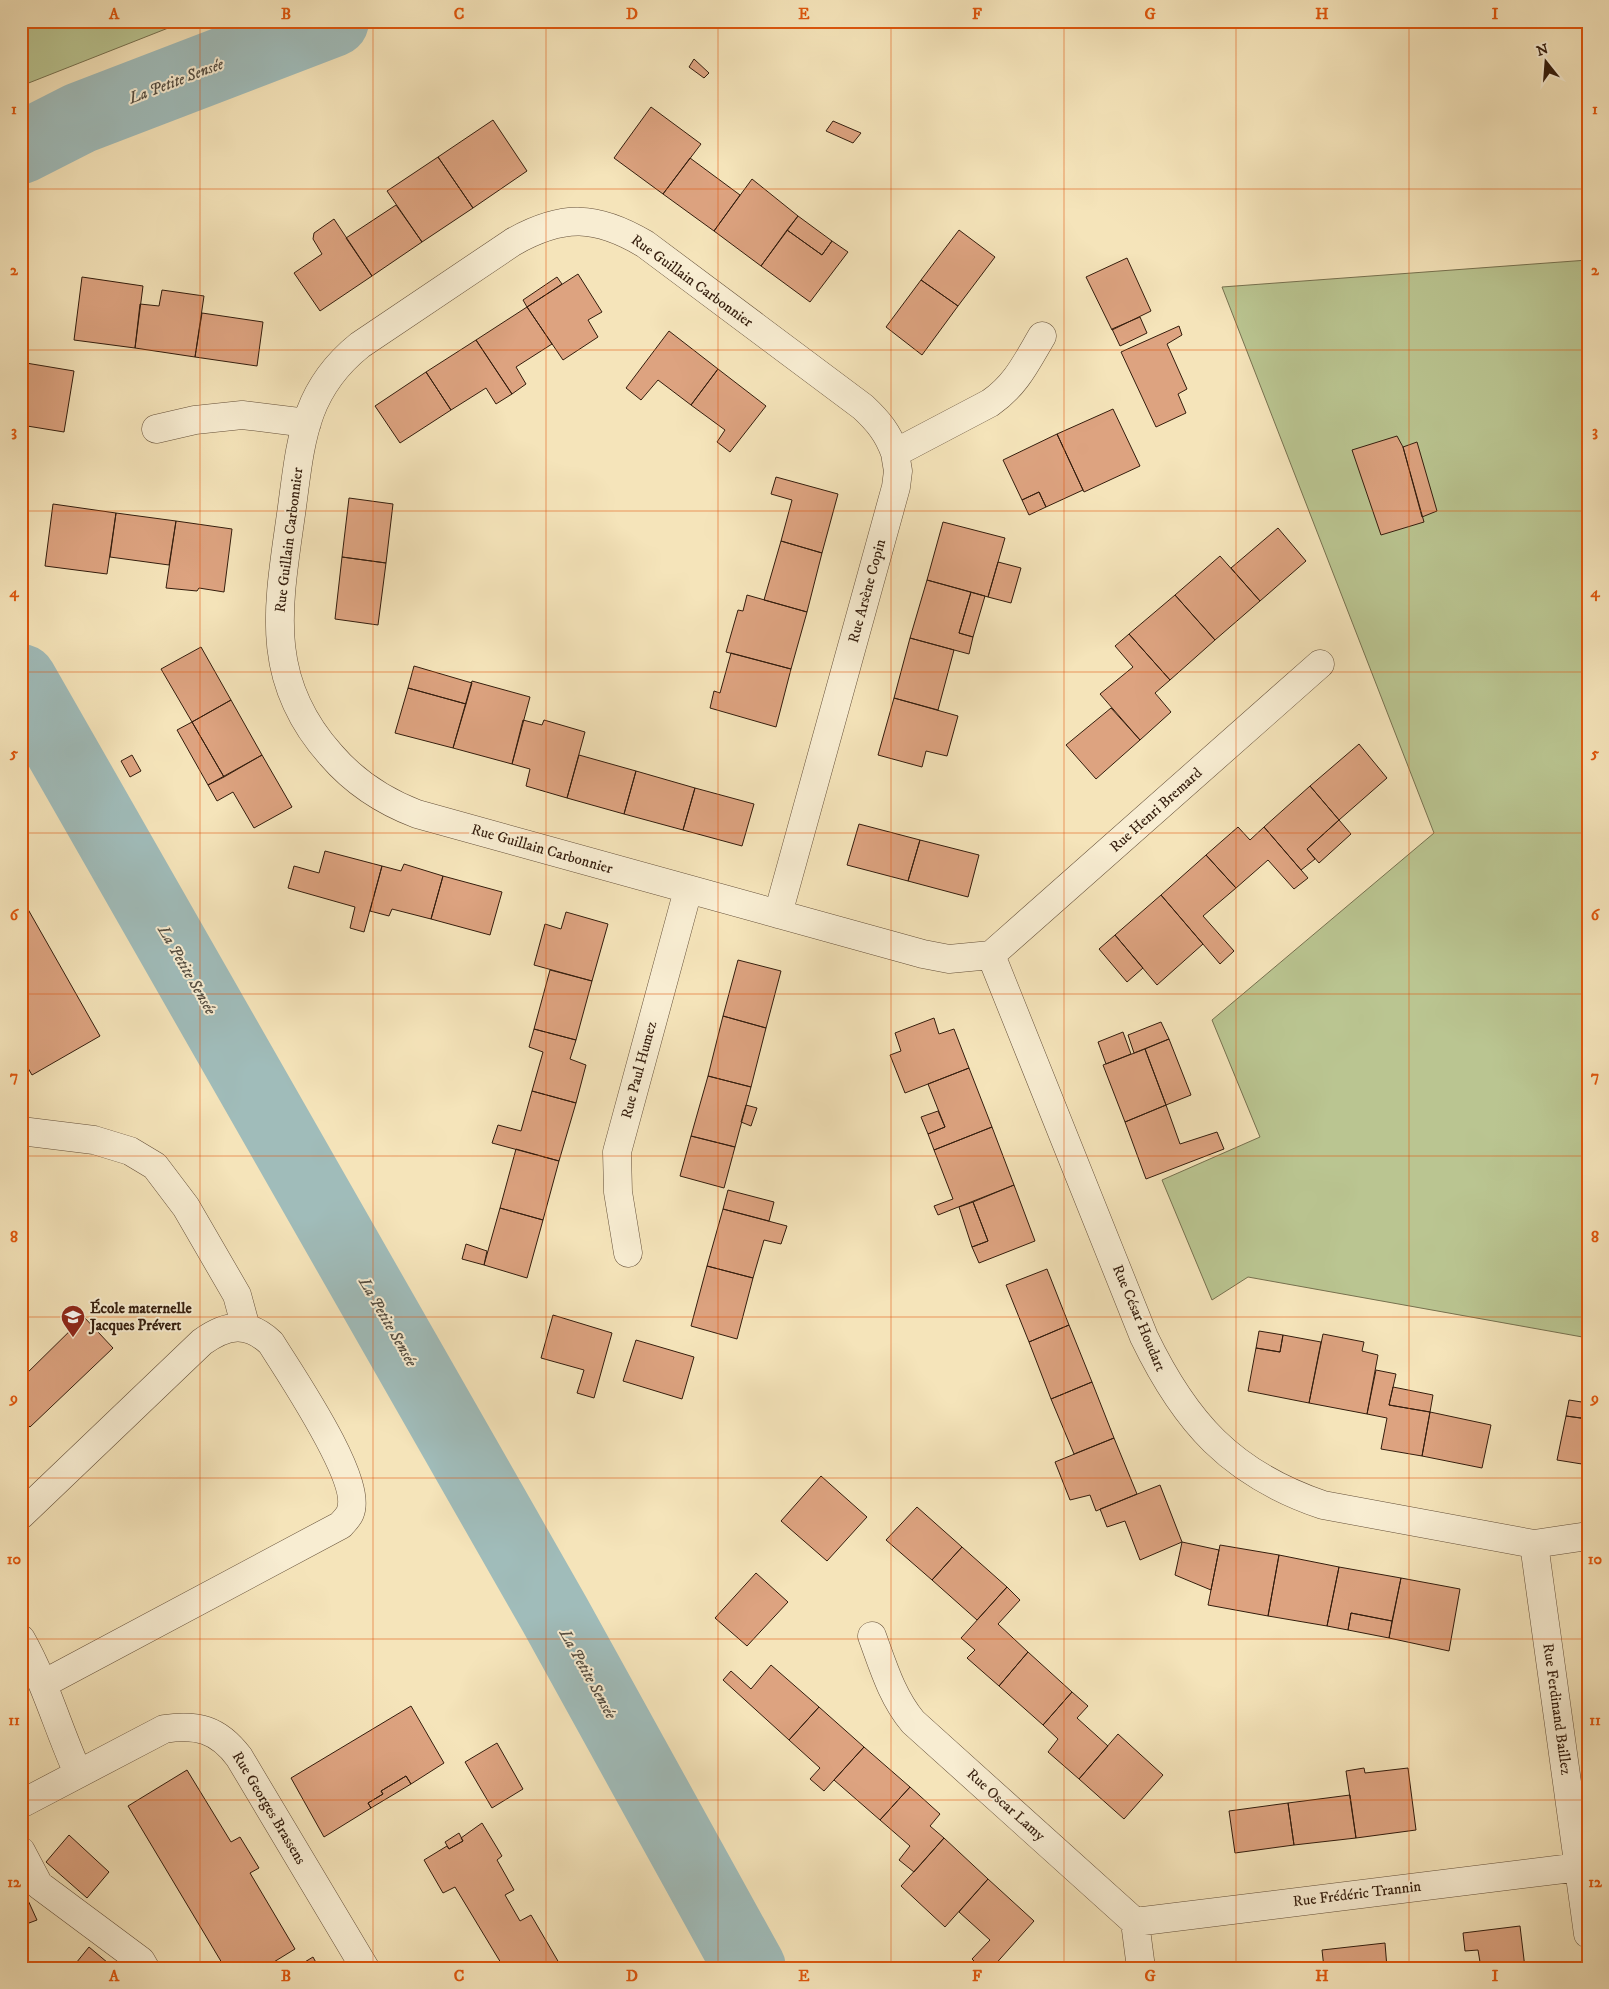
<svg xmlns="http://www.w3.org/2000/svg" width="1609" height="1989" viewBox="0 0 1609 1989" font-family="'IM FELL DW Pica',serif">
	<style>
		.green { fill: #bac591; stroke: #77714f }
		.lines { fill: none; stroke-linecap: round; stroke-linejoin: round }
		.river { stroke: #a0bcba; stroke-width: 72 }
		.building { fill: #dda380; stroke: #341d0d }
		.minor-casing { stroke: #644f38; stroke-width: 29 }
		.minor { stroke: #f8edd2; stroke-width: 28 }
		.grid { fill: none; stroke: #df560c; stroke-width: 1; stroke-opacity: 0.55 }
		.labels { text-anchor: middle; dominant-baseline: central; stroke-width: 4; stroke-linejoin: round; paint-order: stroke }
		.street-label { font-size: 15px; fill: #341d0d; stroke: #f8edd2 }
		.poi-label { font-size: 15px; font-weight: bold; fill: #341d0d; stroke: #f8edd2; text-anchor: start }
		.water-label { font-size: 16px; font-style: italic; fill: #544d41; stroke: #f8edd2 }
		.neatline { fill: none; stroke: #df560c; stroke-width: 2 }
		.grid-label { font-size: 16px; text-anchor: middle; font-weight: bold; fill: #df560c }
	</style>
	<rect width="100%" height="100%" fill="#f5e4ba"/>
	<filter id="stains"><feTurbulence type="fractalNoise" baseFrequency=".004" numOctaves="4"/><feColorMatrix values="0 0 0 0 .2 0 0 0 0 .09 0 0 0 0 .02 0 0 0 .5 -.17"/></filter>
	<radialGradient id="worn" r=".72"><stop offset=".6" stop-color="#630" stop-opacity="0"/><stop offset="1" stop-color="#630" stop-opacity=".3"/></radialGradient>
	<!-- green -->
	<path class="green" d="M21 21H186L21 86Z
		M1588 260V1338L1248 1277 1212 1300 1162 1180 1260 1137 1212 1020 1434 833 1222 287Z"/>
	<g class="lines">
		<!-- river -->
		<path class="river" d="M21 148 80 118 333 21
			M21 680 555 1615 750 1968"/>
	</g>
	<!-- building -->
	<path class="building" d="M694 59 709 73 704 78 689 67Z
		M651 107 701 144 663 194 614 158Z
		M493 120 527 171 473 208 438 157Z
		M833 121 861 133 853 143 826 131Z
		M438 157 473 208 422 242 387 191Z
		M690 158 740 195 714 231 663 194Z
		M752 179 798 216 761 266 714 231Z
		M396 205 422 242 372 276 346 238Z
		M798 216 832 241 822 255 787 230Z
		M334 219 372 276 320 311 294 273 322 254 313 239 314 233Z
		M787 230 822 255 832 241 848 252 810 302 761 266Z
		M959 230 995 257 958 306 921 280Z
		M1127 258 1151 311 1112 330 1086 277Z
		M578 274 602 312 588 320 598 337 563 360 527 307Z
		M82 277 143 286 135 348 74 340Z
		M557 277 562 284 527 307 523 300Z
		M921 280 958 306 922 355 886 327Z
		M162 290 204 296 195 357 135 348 140 304 159 306Z
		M527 307 552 344 516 367 526 384 512 394 476 340Z
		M202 313 263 322 257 366 195 357Z
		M1140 317 1147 333 1120 346 1112 329Z
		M1179 326 1182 335 1167 344 1187 389 1178 394 1186 413 1156 427 1121 352Z
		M669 331 718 369 691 405 658 380 641 400 626 388Z
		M476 340 512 394 496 404 486 388 451 410 426 372Z
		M21 348 28 349 26 363 74 371 64 432 21 425Z
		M718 369 766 406 730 452 717 442 725 430 691 405Z
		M426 372 451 410 400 443 375 406Z
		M1113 409 1140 466 1084 492 1057 434Z
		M1057 434 1083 490 1046 507 1039 492 1022 500 1003 460Z
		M1397 436 1403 447 1424 522 1381 535 1352 450Z
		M1417 442 1437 511 1422 517 1403 447Z
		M776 477 838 494 822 553 781 541 792 500 771 494Z
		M1039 492 1046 507 1029 515 1022 500Z
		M349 498 393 504 386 563 342 557Z
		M53 504 116 513 107 574 45 566Z
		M116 513 176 521 169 565 110 557Z
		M176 521 232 529 224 592 199 588 197 591 166 588Z
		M943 522 1005 538 988 597 927 580Z
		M1278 528 1306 561 1260 601 1231 568Z
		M781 541 822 553 807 612 764 600Z
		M1220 556 1260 601 1215 640 1175 595Z
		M342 557 386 563 378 625 335 619Z
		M998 562 1021 568 1011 603 988 597Z
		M927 580 971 592 959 633 973 637 969 654 910 638Z
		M971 592 985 596 973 637 959 633Z
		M747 595 807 612 791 669 726 652 738 610 743 611Z
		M1175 595 1215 640 1170 680 1129 634Z
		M1129 634 1170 680 1155 693 1171 712 1140 740 1100 694 1133 667 1115 646Z
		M910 638 954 650 938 710 894 698Z
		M201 647 231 700 192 722 161 669Z
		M731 653 791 669 776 727 710 708 714 691 720 693Z
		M414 666 472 683 466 704 408 688Z
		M472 681 530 697 512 764 453 748Z
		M408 688 466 704 453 748 395 733Z
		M894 698 958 716 947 756 926 751 922 767 878 755Z
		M231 700 262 755 224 777 192 722Z
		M1111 708 1140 740 1096 779 1066 745Z
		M523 720 542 725 544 720 585 732 567 798 526 786 530 769 512 764Z
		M192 722 224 777 208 785 177 730Z
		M1359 744 1387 778 1339 820 1310 786Z
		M132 755 141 771 130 777 121 761Z
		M262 755 292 807 254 828 233 792 217 801 208 785Z
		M579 755 636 771 624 814 567 798Z
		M636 771 695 788 683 830 624 814Z
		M1310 786 1339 820 1307 849 1315 859 1301 870 1264 827Z
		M695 788 754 804 742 846 683 830Z
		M1339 820 1351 834 1319 863 1307 849Z
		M859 824 920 840 908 881 847 865Z
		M1238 827 1250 840 1264 827 1308 878 1294 889 1268 860 1236 888 1206 855Z
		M920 840 979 855 968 897 908 881Z
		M325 851 382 866 364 932 350 928 355 907 288 888 294 866 319 873Z
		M1206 855 1236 888 1203 916 1234 951 1220 964 1161 895Z
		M404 864 443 876 431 919 392 909 389 916 370 911 382 866 401 871Z
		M443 876 502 892 490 935 431 919Z
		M1161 895 1203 944 1157 985 1115 935Z
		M21 897 100 1036 32 1075 21 1056Z
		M566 912 608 924 592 981 534 965 545 924 561 929Z
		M1115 935 1143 968 1127 982 1099 949Z
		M738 960 781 971 766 1028 723 1016Z
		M550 970 592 981 576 1040 534 1029Z
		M723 1016 766 1028 751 1087 708 1076Z
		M934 1018 939 1034 954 1029 969 1068 905 1093 890 1055 901 1051 895 1033Z
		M1161 1022 1169 1039 1134 1053 1128 1035Z
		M534 1029 576 1040 570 1059 586 1065 576 1103 532 1091 543 1052 529 1047Z
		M1123 1032 1131 1054 1106 1064 1098 1042Z
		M1169 1039 1191 1095 1166 1105 1145 1049Z
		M1145 1049 1166 1105 1125 1122 1103 1065Z
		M969 1068 992 1127 934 1150 928 1134 945 1127 928 1084Z
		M708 1076 751 1087 735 1147 691 1136Z
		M532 1091 576 1103 559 1161 492 1143 498 1125 521 1131Z
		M746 1105 757 1108 751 1126 741 1122Z
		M1166 1105 1180 1144 1217 1132 1224 1149 1146 1179 1125 1122Z
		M938 1111 945 1127 928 1134 921 1117Z
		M992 1127 1014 1185 938 1215 934 1206 953 1199 934 1150Z
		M691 1136 735 1147 724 1188 680 1176Z
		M516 1149 559 1161 543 1220 500 1208Z
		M1014 1185 1035 1241 979 1263 972 1247 988 1241 973 1202Z
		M728 1190 774 1202 769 1221 723 1209Z
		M973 1202 988 1241 972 1247 959 1207Z
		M500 1208 543 1220 527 1278 484 1265Z
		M723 1209 787 1226 781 1244 764 1240 753 1278 707 1266Z
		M466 1244 487 1251 484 1265 462 1259Z
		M707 1266 753 1278 737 1339 691 1326Z
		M1047 1269 1069 1325 1029 1342 1006 1285Z
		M553 1315 612 1333 594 1398 577 1393 584 1370 541 1358Z
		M84 1317 113 1348 30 1427 21 1419V1379Z
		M1069 1325 1092 1382 1051 1399 1029 1342Z
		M1259 1331 1283 1335 1280 1352 1256 1348Z
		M1323 1334 1364 1342 1362 1351 1378 1355 1367 1414 1309 1403Z
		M1283 1335 1321 1342 1309 1403 1248 1391 1256 1348 1280 1352Z
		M636 1340 694 1357 682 1399 623 1381Z
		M1376 1370 1396 1374 1389 1405 1430 1412 1422 1456 1381 1449 1387 1418 1367 1414Z
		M1092 1382 1114 1438 1074 1454 1051 1399Z
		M1393 1387 1433 1395 1430 1412 1389 1405Z
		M1569 1400 1588 1403V1419L1566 1416Z
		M1430 1412 1491 1425 1482 1468 1422 1456Z
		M1566 1416 1588 1419V1465L1557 1460Z
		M1114 1438 1137 1494 1096 1511 1090 1495 1070 1500 1055 1462Z
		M821 1476 867 1517 827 1561 781 1521Z
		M1160 1485 1182 1542 1140 1560 1125 1521 1107 1527 1100 1509Z
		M917 1507 962 1547 932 1580 886 1540Z
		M1182 1542 1219 1550 1211 1590 1175 1575Z
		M1220 1545 1279 1555 1268 1616 1208 1605Z
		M962 1547 1007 1587 977 1620 932 1580Z
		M1279 1555 1339 1567 1327 1626 1268 1616Z
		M1339 1567 1401 1578 1392 1621 1351 1613 1348 1630 1327 1626Z
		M756 1573 788 1602 747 1646 715 1618Z
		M1401 1578 1460 1589 1449 1651 1389 1638Z
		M1007 1587 1020 1600 998 1624 1028 1652 999 1686 967 1658 975 1650 961 1638Z
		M1351 1613 1392 1621 1389 1638 1348 1630Z
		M1028 1652 1072 1692 1043 1725 999 1686Z
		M771 1665 819 1707 789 1740 723 1680 731 1671 751 1689Z
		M1072 1692 1088 1706 1077 1718 1108 1746 1079 1779 1048 1752 1058 1739 1043 1725Z
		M411 1706 444 1763 411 1784 406 1776 381 1791 383 1794 368 1803 371 1808 324 1837 291 1778Z
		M819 1707 864 1747 824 1791 810 1779 820 1768 789 1740Z
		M1118 1734 1163 1775 1124 1819 1079 1779Z
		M497 1743 523 1789 492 1808 465 1762Z
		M864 1747 910 1787 880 1820 834 1780Z
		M1364 1768 1365 1773 1408 1768 1416 1830 1356 1838 1346 1771Z
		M187 1770 231 1842 240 1837 259 1868 250 1873 295 1949 264 1968H225L128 1806Z
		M406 1776 411 1784 371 1808 368 1803 383 1794 381 1791Z
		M910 1787 940 1814 930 1826 944 1838 914 1872 899 1860 910 1846 880 1820Z
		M1350 1795 1356 1838 1294 1845 1288 1803Z
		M1288 1803 1294 1845 1235 1853 1229 1811Z
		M482 1823 502 1856 497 1860 514 1890 505 1895 520 1921 531 1915 562 1968H504L455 1887 443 1893 424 1860 447 1846 449 1849 463 1841 461 1838Z
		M459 1833 463 1841 449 1849 445 1842Z
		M69 1835 109 1872 87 1898 46 1862Z
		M944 1838 988 1879 945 1927 901 1886Z
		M988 1879 1034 1921 992 1968H981L972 1959 990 1940 959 1912Z
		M21 1885 37 1920 21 1926Z
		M1520 1926 1525 1968H1481L1478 1950 1465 1951 1463 1933Z
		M1385 1943 1387 1968H1324L1322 1950Z
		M89 1947 114 1968H72Z
		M313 1957 319 1968H295Z
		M1245 1962 1246 1968 1199 1967Z"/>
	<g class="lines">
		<defs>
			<path id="minor" d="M156 429 195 420 242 415 307 423
				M895 453C888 433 878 421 863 407L645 244C596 215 563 214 513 242L360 345C304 390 301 440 292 507 279 602 261 677 331 755 355 783 383 801 417 814L923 954 949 959 991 955
				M778 914 896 487 898 471 895 453 990 403C1016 385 1026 363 1042 336
				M991 955 1144 1337C1185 1422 1231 1474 1323 1505L1534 1544 1588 1536
				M991 955 1320 664
				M21 1131 94 1140 130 1151 155 1166 186 1207 237 1295 246 1328
				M628 1253 618 1192 617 1152 688 890
				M21 1515 202 1342C227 1324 248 1321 271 1343 290 1374 364 1481 350 1513 348 1518 343 1522 341 1525L43 1684
				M1534 1544 1588 1934
				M872 1636C883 1666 892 1697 913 1722L1135 1922 1141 1968
				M21 1639C45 1681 58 1729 78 1773
				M21 1804 164 1729C197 1724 218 1729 239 1757L365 1968
				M21 1851 39 1885 141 1961 145 1968
				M1135 1922 1580 1867"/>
		</defs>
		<!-- minor casing -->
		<use href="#minor" class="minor-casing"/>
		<!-- minor -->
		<use href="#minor" class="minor"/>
	</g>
	<!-- grid -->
	<path class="grid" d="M200 21V1968M373 21V1968M546 21V1968M718 21V1968M891 21V1968M1064 21V1968M1236 21V1968M1409 21V1968M21 189H1588M21 350H1588M21 511H1588M21 672H1588M21 833H1588M21 994H1588M21 1156H1588M21 1317H1588M21 1478H1588M21 1639H1588M21 1800H1588"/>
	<!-- icons -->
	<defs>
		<symbol id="school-pin" viewBox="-11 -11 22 30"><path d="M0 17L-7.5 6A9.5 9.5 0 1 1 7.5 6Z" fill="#8f2418" stroke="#f8edd2"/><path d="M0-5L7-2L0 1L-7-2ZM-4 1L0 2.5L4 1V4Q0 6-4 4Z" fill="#fff"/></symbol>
	</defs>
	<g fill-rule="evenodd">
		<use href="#school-pin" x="59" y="1303" width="28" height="38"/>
	</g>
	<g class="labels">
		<!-- street labels -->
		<g class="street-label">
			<text transform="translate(692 281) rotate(36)">Rue Guillain Carbonnier</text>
			<text transform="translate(289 540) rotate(-83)">Rue Guillain Carbonnier</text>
			<text transform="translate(867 591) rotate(-75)">Rue Arsène Copin</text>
			<text transform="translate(1156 810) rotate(-42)">Rue Henri Bremard</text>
			<text transform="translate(542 849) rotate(16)">Rue Guillain Carbonnier</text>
			<text transform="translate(639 1070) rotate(-75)">Rue Paul Humez</text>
			<text transform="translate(1139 1318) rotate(67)">Rue César Houdart</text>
			<text transform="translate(1557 1709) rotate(82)">Rue Ferdinand Baillez</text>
			<text transform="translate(1006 1805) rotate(42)">Rue Oscar Lamy</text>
			<text transform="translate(269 1808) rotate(59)">Rue Georges Brassens</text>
			<text transform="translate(1357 1894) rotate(-7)">Rue Frédéric Trannin</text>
		</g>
		<!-- poi labels -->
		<g class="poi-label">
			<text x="90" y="1308">École maternelle<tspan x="90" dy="17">Jacques Prévert</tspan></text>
		</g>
		<!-- water labels -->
		<g class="water-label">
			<text transform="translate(176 81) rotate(-21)">La Petite Sensée</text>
			<text transform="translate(187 970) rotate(60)">La Petite Sensée</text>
			<text transform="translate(388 1322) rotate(60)">La Petite Sensée</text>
			<text transform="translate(588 1674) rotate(61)">La Petite Sensée</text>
		</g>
	</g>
	<!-- margin -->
	<rect width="1609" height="1989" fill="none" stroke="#f5e4ba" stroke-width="55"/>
	<!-- north arrow -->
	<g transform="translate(1546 62) rotate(343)" stroke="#f8edd2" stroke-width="4" paint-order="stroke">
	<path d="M0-4L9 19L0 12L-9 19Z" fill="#341d0d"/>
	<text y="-8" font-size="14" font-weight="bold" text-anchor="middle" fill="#341d0d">N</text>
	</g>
	<rect x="28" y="28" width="1554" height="1934" class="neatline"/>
	<g class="grid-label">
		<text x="114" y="19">A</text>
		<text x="286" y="19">B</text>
		<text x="459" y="19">C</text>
		<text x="632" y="19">D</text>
		<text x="804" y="19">E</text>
		<text x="977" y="19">F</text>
		<text x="1150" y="19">G</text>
		<text x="1322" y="19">H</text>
		<text x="1495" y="19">I</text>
		<text x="14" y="114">1</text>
		<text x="1595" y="114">1</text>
		<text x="14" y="275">2</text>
		<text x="1595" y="275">2</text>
		<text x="14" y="436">3</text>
		<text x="1595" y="436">3</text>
		<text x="14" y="597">4</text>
		<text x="1595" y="597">4</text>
		<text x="14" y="758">5</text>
		<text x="1595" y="758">5</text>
		<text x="14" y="920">6</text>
		<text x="1595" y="920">6</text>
		<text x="14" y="1081">7</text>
		<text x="1595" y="1081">7</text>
		<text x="14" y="1242">8</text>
		<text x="1595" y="1242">8</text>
		<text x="14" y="1403">9</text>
		<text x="1595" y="1403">9</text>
		<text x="14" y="1564">10</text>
		<text x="1595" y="1564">10</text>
		<text x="14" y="1725">11</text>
		<text x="1595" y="1725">11</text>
		<text x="14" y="1887">12</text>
		<text x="1595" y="1887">12</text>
		<text x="114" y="1981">A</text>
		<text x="286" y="1981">B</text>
		<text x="459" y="1981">C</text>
		<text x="632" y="1981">D</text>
		<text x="804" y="1981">E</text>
		<text x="977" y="1981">F</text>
		<text x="1150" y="1981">G</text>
		<text x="1322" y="1981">H</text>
		<text x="1495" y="1981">I</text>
	</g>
	<rect width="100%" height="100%" filter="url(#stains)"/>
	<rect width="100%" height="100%" fill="url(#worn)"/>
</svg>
